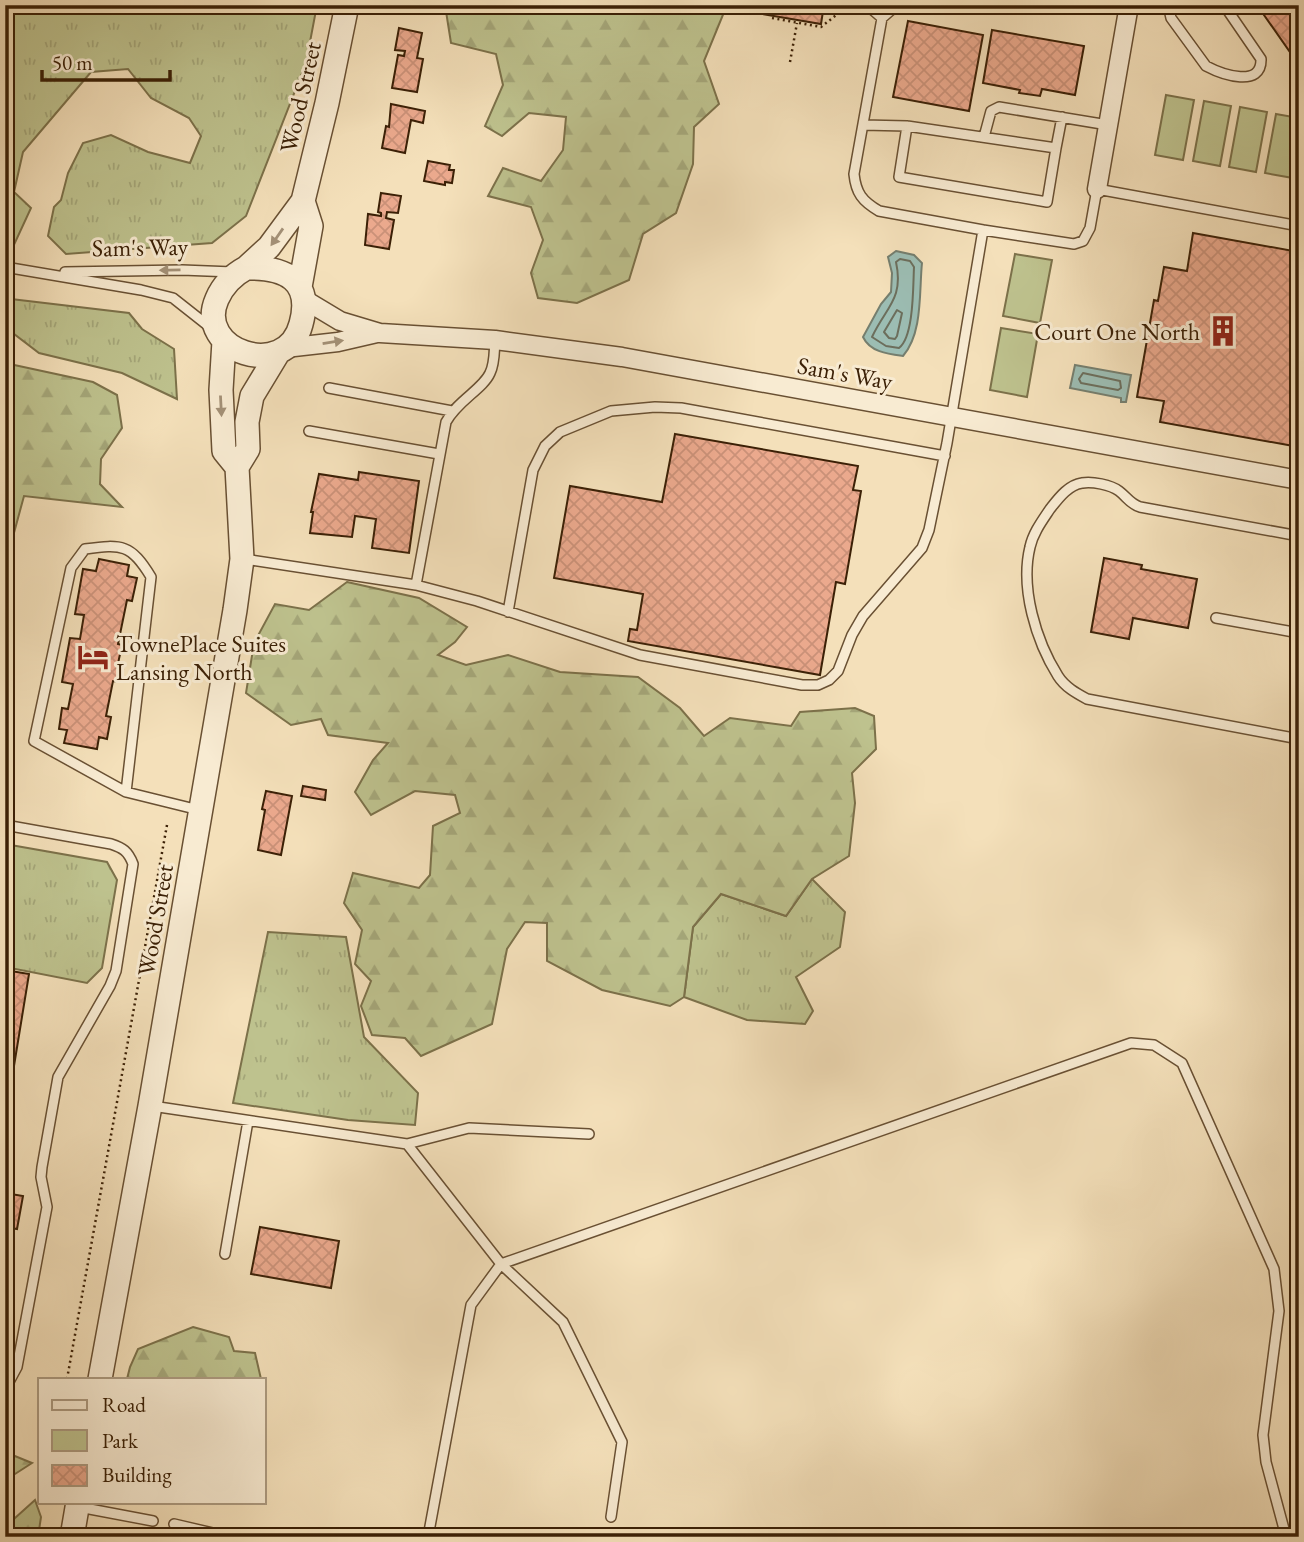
<svg xmlns="http://www.w3.org/2000/svg" width="1304" height="1542" viewBox="0 0 1304 1542" font-family="'EB Garamond',serif">
	<style>
		.grass { fill: url(#grass-tufts); stroke: #7c714a; stroke-width: 2 }
		.forest { fill: url(#forest-firs); stroke: #7c714a; stroke-width: 2 }
		.park { fill: #bec28e; stroke: #7c714a; stroke-width: 2 }
		.water { fill: #9cbdb3; stroke: #757e6e; stroke-width: 2 }
		.lines { fill: none; stroke-linecap: round; stroke-linejoin: round }
		.shore { stroke: #6c6e5c; stroke-width: 2 }
		.building { fill: url(#building-cross-hatch); stroke: #3b2006; stroke-width: 2 }
		.service-casing { stroke: #695033; stroke-width: 12 }
		.minor-casing { stroke: #695033; stroke-width: 21 }
		.tertiary-casing { stroke: #695033; stroke-width: 26 }
		.path { stroke: #3b2006; stroke-width: 2.5; stroke-dasharray: 2 3.5; stroke-linecap: butt }
		.service { stroke: #f8ebd2; stroke-width: 9 }
		.minor { stroke: #f8ebd2; stroke-width: 18 }
		.tertiary { stroke: #f8ebd2; stroke-width: 23 }
		.oneway { fill: #a39076 }
		.labels { text-anchor: middle; dominant-baseline: central; stroke-width: 6; stroke-linejoin: round; paint-order: stroke }
		.street-label { font-size: 24px; fill: #3b2006; stroke: #f8ebd2 }
		.poi-label { font-size: 24px; fill: #3b2006; stroke: #f8ebd2; text-anchor: end }
	</style>
	<defs>
		<pattern id="grass-tufts" width="24" height="20" patternUnits="userSpaceOnUse" patternTransform="scale(1.75)"><rect width="24" height="20" fill="#bec28e"/><path d="M3 7l-1-3M5 7V3M7 7l1-3M15 17l-1-3M17 17v-4M19 17l1-3" fill="none" stroke="#a4a679"/></pattern>
		<pattern id="forest-firs" width="22" height="20" patternUnits="userSpaceOnUse" patternTransform="scale(1.75)"><rect width="22" height="20" fill="#bec28e"/><path d="M5 1l3.5 6h-7zM16 11l3.5 6h-7z" fill="#a4a679"/></pattern>
		<pattern id="building-cross-hatch" width="8" height="8" patternUnits="userSpaceOnUse" patternTransform="scale(1.75)"><rect width="8" height="8" fill="#eba98d"/><path d="M0 0l8 8M0 8l8-8" fill="none" stroke="#ca9178"/></pattern>
	</defs>
	<rect width="100%" height="100%" fill="#f4e0ba"/>
	<filter id="stains"><feTurbulence type="fractalNoise" baseFrequency=".00286" numOctaves="4"/><feColorMatrix values="0 0 0 0 .2 0 0 0 0 .09 0 0 0 0 .02 0 0 0 .5 -.17"/></filter>
	<radialGradient id="worn" r=".72"><stop offset=".6" stop-color="#630" stop-opacity="0"/><stop offset="1" stop-color="#630" stop-opacity=".3"/></radialGradient>
	<!-- grass -->
	<path class="grass" d="M5 5H317L306 63 246 216 212 243 66 254 48 236 54 207 61 200 68 173 83 143 111 135 148 152 190 163 201 136 189 118 151 98 128 69 91 72 23 152 14 192 31 208 13 247 5 246Z
		M11 299 129 313 142 329 174 349 177 399 122 373 39 353 5 327Z
		M5 844 107 862 117 880 102 968 87 983 5 967Z
		M812 879 845 912 840 947 796 977 813 1011 805 1024 747 1020 684 997 693 927 721 894 786 916Z
		M268 932 346 937 364 1037 418 1093 415 1125 348 1120 233 1103Z"/>
	<!-- forest -->
	<path class="forest" d="M445 5H727L704 61 719 104 694 127 693 164 676 213 643 234 629 280 577 303 538 298 531 273 543 240 531 207 488 196 503 168 541 181 563 150 566 117 529 113 502 136 485 126 503 85 496 54 451 43Z
		M5 363 93 382 117 395 122 428 101 459 100 484 122 507 24 496 5 566Z
		M347 582 419 598 467 627 455 642 438 655 466 665 508 655 560 672 638 677 680 708 704 736 730 718 791 726 800 712 855 708 874 716 876 749 852 773 855 803 849 856 812 879 786 916 721 894 693 927 684 997 670 1006 602 990 547 961V923L525 922 507 949 492 1024 421 1056 405 1038 372 1035 361 1006 371 981 355 964 362 930 344 903 353 873 419 888 430 875 433 826 460 813 455 795 415 791 371 815 355 792 373 760 388 743 328 735 321 719 291 725 246 693 254 643 275 604 309 610Z
		M193 1327 229 1337 234 1351 255 1353 261 1379H127L130 1367 138 1349Z
		M5 1452 32 1463 15 1474 5 1470Z
		M35 1500 41 1517 38 1537H5V1527Z"/>
	<!-- park -->
	<path class="park" d="M1166 95 1194 100 1183 160 1155 155Z
		M1204 101 1231 106 1220 166 1193 161Z
		M1240 107 1267 112 1256 172 1229 167Z
		M1276 114 1299 118V146L1293 178 1265 173Z
		M1015 254 1052 260 1040 323 1003 316Z
		M1001 328 1038 334 1027 397 990 390Z"/>
	<!-- water -->
	<path class="water" d="M896 251 914 255 922 263C919 292 923 333 903 356 888 354 870 352 863 337L881 304 891 292 892 273 888 257Z
		M1075 365 1131 375 1126 402H1121V398L1070 388Z"/>
	<g class="lines">
		<!-- shore -->
		<path class="shore" d="M900 259 910 261 914 267C913 286 914 337 899 348L886 346 872 337C886 307 904 299 896 262Z
			M897 310 902 313 897 336 895 339 889 338 884 332Z
			M1083 373 1120 381 1121 388 1118 390 1081 383 1079 379Z"/>
	</g>
	<!-- building -->
	<path class="building" d="M746 5H824L821 24 745 11Z
		M1257 5H1299V65Z
		M908 21 983 35 969 111 893 97Z
		M399 28 422 33 417 58 423 59 417 92 392 88 398 55 404 56 405 51 395 50Z
		M992 30 1084 46 1075 95 1042 89 1040 96 1019 93 1020 90 983 83Z
		M391 104 425 111 423 123 411 120 405 153 382 148 386 126 389 127Z
		M428 161 450 165 449 170H454L452 183 445 182V185L424 181Z
		M381 193 401 196 398 213 387 212 386 218 394 220 389 249 365 245 368 214 381 216V213L378 212Z
		M1193 233 1299 252V447L1160 422 1164 401 1137 397 1154 300 1158 301 1164 267 1187 271Z
		M675 434 858 466 853 490 861 491 845 584 836 582 820 675 628 641 630 629 637 630 643 594 554 578 570 486 662 502Z
		M359 472 419 481 409 553 372 548 376 519 355 516 352 537 310 533 313 512H311L319 474 358 480Z
		M1104 558 1142 565 1141 569 1197 579 1188 628 1133 618 1129 639 1091 632Z
		M99 559 129 565 127 576 137 578 132 601 127 600 118 644 122 645 117 668 123 670 121 682 113 681 106 716 111 717 107 739 99 737 97 749 64 743 67 730 59 729 62 708 68 709 73 684 62 682 70 638 80 639 84 615 75 614 83 569 96 571Z
		M303 786 326 790 325 800 301 796Z
		M266 791 292 796 281 855 258 850 265 810 262 809Z
		M5 970 29 974 5 1121Z
		M5 1193 23 1196 17 1229 5 1227Z
		M260 1227 339 1241 331 1288 251 1274Z"/>
	<g class="lines">
		<defs>
			<path id="service" d="M867 5 882 18
				M917 5 938 9 953 5
				M1168 5 1171 18 1206 66C1223 75 1262 88 1261 59L1224 5
				M863 125 907 126 1056 148 1047 202 899 177 907 126
				M984 137 991 111 999 107 1108 125
				M1056 148 1062 117
				M983 230 1074 244 1083 241 1090 228 1097 189 1299 226
				M5 267 141 290 173 298 211 328
				M65 272 182 270 233 272
				M329 388 452 411
				M309 431 439 454
				M1299 536 1140 507C1130 504 1127 497 1119 491 1111 485 1092 481 1082 483 1068 485 1058 499 1050 509 1042 521 1033 533 1030 547 1020 588 1036 641 1058 676 1065 687 1076 693 1087 699L1299 739
				M244 559 416 585 446 422C457 401 483 389 490 373 495 363 494 351 495 340
				M416 585 477 601 640 655 802 685H818L829 680 838 671 852 635 863 616 922 548 929 530 947 443 983 230 879 211C862 201 856 193 854 174L882 18 897 5
				M508 612 533 470 545 446 560 432 611 411 655 407 681 408 945 456
				M1216 618 1299 633
				M126 792 151 577C131 544 122 544 85 549L71 568 34 741 126 792 199 810
				M5 825 111 844C123 848 128 851 133 864L116 971 110 986 58 1077 42 1167 41 1177 47 1207 17 1367 10 1380 5 1384
				M152 1106 407 1144 469 1128 589 1134
				M407 1144 501 1264 471 1305 428 1537
				M225 1254 248 1121
				M79 1507 153 1521
				M611 1517 622 1442 563 1322 501 1264 1131 1043 1154 1045 1182 1063 1274 1269 1279 1311 1263 1435 1266 1462 1284 1529 1282 1537
				M174 1524 230 1537"/>
			<path id="minor" d="M1097 189 1129 5
				M305 300 340 321 380 333 495 340 622 357 1299 480
				M285 348 338 342 377 333"/>
			<path id="tertiary" d="M246 268 269 247 303 201 327 103 347 5
				M246 268C285 267 313 280 301 324 286 382 194 351 217 299 223 285 233 275 246 268Z
				M300 287 311 226 303 201
				M224 341 221 390 224 451 237 467
				M100 1379 150 1106 235 610 242 559 237 467 248 449 247 422 252 396 278 353
				M72 1537 78 1502"/>
		</defs>
		<!-- service casing -->
		<use href="#service" class="service-casing"/>
		<!-- minor casing -->
		<use href="#minor" class="minor-casing"/>
		<!-- tertiary casing -->
		<use href="#tertiary" class="tertiary-casing"/>
		<!-- path -->
		<path class="path" d="M772 18 821 27 849 5
			M790 62 797 23
			M67 1379 167 825"/>
		<!-- service -->
		<use href="#service" class="service"/>
		<!-- minor -->
		<use href="#minor" class="minor"/>
		<!-- tertiary -->
		<use href="#tertiary" class="tertiary"/>
	</g>
	<!-- one-way arrows -->
	<defs><path id="oneway-solid" d="M-6-.8H1V-3.2L6.5 0L1 3.2V.8H-6Z" transform="scale(1.75)"/></defs>
	<g class="oneway">
		<use href="#oneway-solid" transform="translate(277 237) rotate(125)"/>
		<use href="#oneway-solid" transform="translate(170 270) rotate(179)"/>
		<use href="#oneway-solid" transform="translate(333 342) rotate(-9)"/>
		<use href="#oneway-solid" transform="translate(221 406) rotate(87)"/>
	</g>
	<!-- icons -->
	<defs>
		<symbol id="building-bare" viewBox="-9 -9 18 18"><path d="M-4-6H4V6H1V3H-1V6H-4ZM-2.5-4.3h1.7v1.8h-1.7ZM.8-4.3h1.7v1.8H.8ZM-2.5-1h1.7V.8h-1.7ZM.8-1h1.7V.8H.8Z" fill="#8f2418" stroke="#f8ebd2" stroke-width="2.5" paint-order="stroke"/></symbol>
		<symbol id="hotel-bare" viewBox="-9 -9 18 18"><path d="M-6-4.5h1.5V1H6V5H4.5V3h-9V5H-6ZM-4 0a1.8 1.8 0 1 1 3.6 0ZM.5 0V-2.5h3Q6-2.5 6 0Z" fill="#8f2418" stroke="#f8ebd2" stroke-width="2.5" paint-order="stroke"/></symbol>
	</defs>
	<g fill-rule="evenodd">
		<use href="#building-bare" x="1201" y="309" width="44" height="44"/>
		<use href="#hotel-bare" x="71" y="635" width="44" height="44"/>
	</g>
	<g class="labels">
		<!-- street labels -->
		<g class="street-label">
			<text transform="translate(300 97) rotate(-77)">Wood Street</text>
			<text transform="translate(140 247) rotate(-1)">Sam's Way</text>
			<text transform="translate(845 373) rotate(10)">Sam's Way</text>
			<text transform="translate(155 920) rotate(-80)">Wood Street</text>
		</g>
		<!-- poi labels -->
		<g class="poi-label">
			<text x="1200" y="331">Court One North</text>
			<text x="116" y="643" text-anchor="start">TownePlace Suites<tspan x="116" dy="28">Lansing North</tspan></text>
		</g>
	</g>
	<!-- margin -->
	<rect width="1304" height="1542" fill="none" stroke="#f4e0ba" stroke-width="28"/>
	<rect x="7" y="7" width="1290" height="1528" fill="none" stroke="#3b2006" stroke-width="3.5"/>
	<rect x="14" y="14" width="1276" height="1514" fill="none" stroke="#3b2006" stroke-width="2"/>
	<!-- legend -->
	<rect x="38" y="1378" width="228" height="126" fill="#f8ebd2" stroke="#ac9a80" stroke-width="2"/>
	<rect x="52" y="1400" width="35" height="10" fill="#f8ebd2" stroke="#ac9a80" stroke-width="2"/>
	<text x="102" y="1412" font-size="21" fill="#3b2006">Road</text>
	<rect x="52" y="1430" width="35" height="21" fill="#bec28e" stroke="#ac9a80" stroke-width="2"/>
	<text x="102" y="1448" font-size="21" fill="#3b2006">Park</text>
	<rect x="52" y="1465" width="35" height="21" fill="url(#building-cross-hatch)" stroke="#ac9a80" stroke-width="2"/>
	<text x="102" y="1482" font-size="21" fill="#3b2006">Building</text>
	<!-- scale -->
	<path d="M42 70v10h128v-10" fill="none" stroke="#3b2006" stroke-width="3.5"/>
	<text x="52" y="70" font-size="21" fill="#3b2006" stroke="#f8ebd2" stroke-width="5" paint-order="stroke">50 m</text>
	<rect width="100%" height="100%" filter="url(#stains)"/>
	<rect width="100%" height="100%" fill="url(#worn)"/>
</svg>
